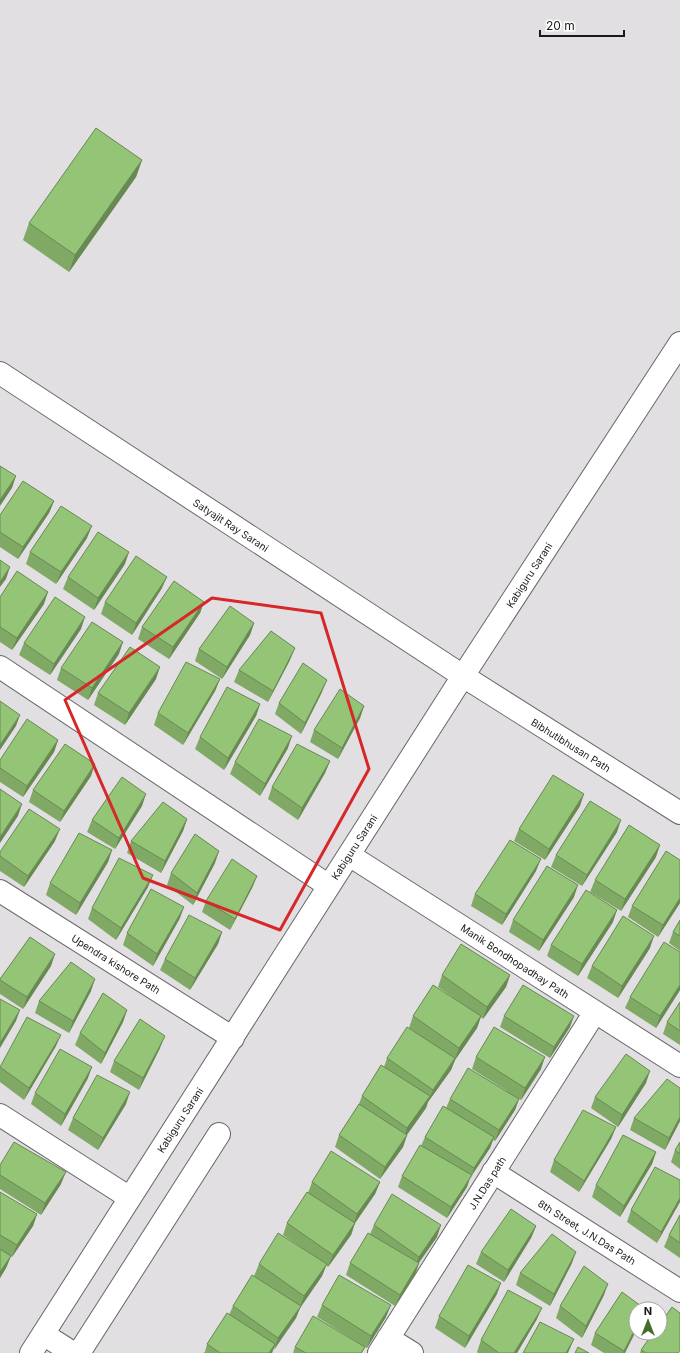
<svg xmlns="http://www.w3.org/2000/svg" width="680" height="1353" viewBox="0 0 680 1353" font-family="Inter,sans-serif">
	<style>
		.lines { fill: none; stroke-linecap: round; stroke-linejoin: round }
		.minor-casing { stroke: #686669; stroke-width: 24 }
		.minor { stroke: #fff; stroke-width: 22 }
		.wall { fill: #7fa965 }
		.shaded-wall { fill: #688953 }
		.building { fill: #94c476; stroke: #688953 }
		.marked { fill: none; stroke: #d62828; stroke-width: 3; stroke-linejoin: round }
		.labels { text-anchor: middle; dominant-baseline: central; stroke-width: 3.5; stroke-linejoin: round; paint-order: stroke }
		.street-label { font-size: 10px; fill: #1b1a1b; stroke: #fff }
	</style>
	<rect width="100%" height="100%" fill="#e2dfe2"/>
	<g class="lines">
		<defs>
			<path id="minor" d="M0 373 463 676 680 813
				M0 667 329 886
				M349 855 680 1066
				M0 891 233 1038
				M0 1115 130 1198
				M493 1172 680 1291
				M43 1334 73 1353
				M388 1338 412 1353
				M31 1353 463 676 680 343
				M79 1353 219 1134
				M379 1353 595 1012"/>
		</defs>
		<!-- minor casing -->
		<use href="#minor" class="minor-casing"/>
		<!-- minor -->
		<use href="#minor" class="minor"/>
	</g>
	<!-- wall -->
	<path class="wall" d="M142 160 136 177 69 272 23 240 29 223Z
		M54 501 49 513 18 559 0 547V515Z
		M87 538 56 584 26 564 30 552Z
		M125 564 94 610 63 589 68 577Z
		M162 588 132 635 101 614 105 602Z
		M0 597 44 604 12 650 0 642Z
		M204 602 200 613 169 659 138 639 142 627Z
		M254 623 250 635 222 679 195 661 199 649Z
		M81 629 50 675 19 655 24 643Z
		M119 654 88 700 57 680 61 668Z
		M290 660 268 702 234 682 239 670Z
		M156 679 125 725 94 705 98 693Z
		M220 679 215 691 183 745 154 725 158 713Z
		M322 692 301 734 275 714 279 703Z
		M260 704 256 716 224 770 195 749 200 737Z
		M364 706 360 718 338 759 310 742 314 730Z
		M58 740 54 752 23 797 0 782V760Z
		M288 748 260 796 230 774 235 762Z
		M330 761 325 773 298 820 268 799 272 787Z
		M91 776 60 822 29 802 33 790Z
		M142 806 115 849 87 832 92 820Z
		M580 806 545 860 514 841 519 829Z
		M187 819 183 831 161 873 127 853 131 841Z
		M617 832 582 886 551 867 556 855Z
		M55 841 24 887 0 871V852Z
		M112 850 108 862 76 915 46 895 50 883Z
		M656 857 621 911 590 892 595 880Z
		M215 863 193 905 167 885 171 873Z
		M536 871 502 925 471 906 475 894Z
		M257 876 252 888 230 930 202 912 206 901Z
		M148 887 116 940 88 919 92 908Z
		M574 897 539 951 509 932 513 920Z
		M680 903 658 937 628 917 632 906Z
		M180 918 153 966 123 945 127 933Z
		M680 920V951L669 943 673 932Z
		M613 922 578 976 547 956 551 945Z
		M222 932 218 944 190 990 160 970 165 959Z
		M650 948 618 998 587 978 592 966Z
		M680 952V990L656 1028 625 1008 630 997Z
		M51 966 23 1009 0 994V979Z
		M442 975H510L506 987 483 1019 481 1017 477 1028 455 1060 451 1070 428 1102 426 1108 407 1135 403 1147 380 1179 335 1147 339 1135 359 1104 362 1096 384 1067 387 1058 416 1033 409 1028 413 1016 468 1008 438 987Z
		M91 991 69 1033 35 1013 39 1001Z
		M680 1002V1045L663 1034 667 1022Z
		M127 1010 123 1022 101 1064 75 1045 80 1033Z
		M504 1016 570 1027 550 1058 500 1027Z
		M56 1046 24 1100 0 1082V1068Z
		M160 1048 139 1090 110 1072 114 1061Z
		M476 1057 541 1069 521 1100 519 1099 515 1110 495 1141 493 1140 490 1148 470 1178 467 1187 447 1218 398 1187 402 1176 421 1146 425 1137 446 1108 450 1099 507 1091 472 1069Z
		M88 1078 61 1126 31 1104 35 1093Z
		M646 1083 618 1127 591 1108 595 1097Z
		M126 1104 98 1150 68 1130 73 1118Z
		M634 1118 680 1121 665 1150 630 1130Z
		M616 1127 611 1139 579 1192 550 1172 554 1160Z
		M680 1142V1169L671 1162 675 1150Z
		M656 1152 652 1164 620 1217 592 1197 596 1185Z
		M0 1165 61 1184 41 1215 0 1189Z
		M680 1180 657 1243 627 1222 631 1210Z
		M312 1182H380L375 1194 355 1223 351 1235 328 1267 326 1265 322 1276 300 1308 296 1318 273 1350 272 1353H203L205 1352 207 1344 229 1315 233 1306 261 1281 254 1276 259 1264 314 1256 283 1235 287 1223 308 1193Z
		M0 1192 37 1214 33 1226 12 1257 11 1256 6 1268 0 1278Z
		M680 1215V1258L664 1247 669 1235Z
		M374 1225 437 1237 419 1263 415 1275 395 1306 346 1275 350 1263 370 1234Z
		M536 1226 531 1238 504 1282 476 1264 481 1252Z
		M572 1263 550 1306 516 1285 520 1273Z
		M622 1292 625 1353H604L591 1345 595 1333Z
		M497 1294 465 1348 435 1328 439 1316Z
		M604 1295 582 1338 556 1318 560 1306Z
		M322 1305 386 1317 367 1348 365 1347 362 1353H293L295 1347 357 1342 317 1317Z
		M537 1319 517 1353H478L477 1352 481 1340Z
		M641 1350 680 1353H640Z"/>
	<!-- shaded-wall -->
	<path class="shaded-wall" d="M142 160 136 177 69 272 75 255Z
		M16 476 12 488 0 506V500Z
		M54 501 49 513 18 559 23 547Z
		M92 526 87 538 56 584 61 572Z
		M129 552 125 564 94 610 98 598Z
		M10 567 6 579 0 587V582Z
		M167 577 162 588 132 635 136 623Z
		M48 592 44 604 12 650 17 638Z
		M204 602 200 613 169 659 173 647Z
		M85 617 81 629 50 675 54 664Z
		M254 623 250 635 222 679 227 667Z
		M123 642 119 654 88 700 92 688Z
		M295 648 290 660 268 702 273 691Z
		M160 667 156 679 125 725 129 713Z
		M220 679 215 691 183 745 188 733Z
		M327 680 322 692 301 734 305 723Z
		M260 704 256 716 224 770 228 758Z
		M364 706 360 718 338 759 342 748Z
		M20 715 16 726 0 750V745Z
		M292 736 288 748 260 796 265 784Z
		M58 740 54 752 23 797 27 786Z
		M330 761 325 773 298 820 302 808Z
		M95 764 91 776 60 822 64 811Z
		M146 794 142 806 115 849 119 838Z
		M584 794 580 806 545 860 549 849Z
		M22 804 18 816 0 843V837Z
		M187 819 183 831 161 873 165 861Z
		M621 820 617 832 582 886 587 875Z
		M60 829 55 841 24 887 28 876Z
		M660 845 656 857 621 911 625 899Z
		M112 850 108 862 76 915 80 903Z
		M219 851 215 863 193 905 197 893Z
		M541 859 536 871 502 925 506 914Z
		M153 875 148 887 116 940 121 928Z
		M257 876 252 888 230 930 235 919Z
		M578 885 574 897 539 951 543 940Z
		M680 898V903L658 937 663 925Z
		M184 907 180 918 153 966 157 954Z
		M617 910 613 922 578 976 582 964Z
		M222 932 218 944 190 990 195 978Z
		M654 936 650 948 618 998 622 986Z
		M55 954 51 966 23 1009 27 997Z
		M510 975 506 987 483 1019 487 1007Z
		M95 979 91 991 69 1033 73 1021Z
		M680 985V990L656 1028 660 1016Z
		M20 1010 16 1021 0 1048V1043Z
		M127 1010 123 1022 101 1064 105 1053Z
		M481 1016 477 1028 455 1060 451 1070 428 1102 433 1090 455 1059 459 1048Z
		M574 1016 570 1027 550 1058 554 1047Z
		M61 1035 56 1046 24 1100 29 1088Z
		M165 1036 160 1048 139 1090 143 1078Z
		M545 1057 541 1069 521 1100 525 1088Z
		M92 1067 88 1078 61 1126 65 1114Z
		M650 1071 646 1083 618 1127 622 1115Z
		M130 1092 126 1104 98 1150 103 1138Z
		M430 1096 426 1108 403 1140 407 1128Z
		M519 1099 515 1110 495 1141 499 1130Z
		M680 1117V1121L665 1150 669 1138Z
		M616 1127 611 1139 579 1192 584 1181Z
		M407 1135 403 1147 380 1179 385 1167Z
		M494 1137 490 1148 470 1178 467 1187 447 1218 451 1207 471 1177 474 1168Z
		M656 1152 652 1164 620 1217 624 1206Z
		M66 1172 61 1184 41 1215 45 1203Z
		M380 1182 375 1194 353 1226 357 1214Z
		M680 1198V1202L657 1243 661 1232Z
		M37 1214 33 1226 12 1257 17 1245Z
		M355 1223 351 1235 328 1267 333 1255Z
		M441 1225 437 1237 414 1269 419 1257Z
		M536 1226 531 1238 504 1282 508 1270Z
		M576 1252 572 1263 550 1306 554 1294Z
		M11 1256 6 1268 0 1278V1272Z
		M419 1263 415 1275 395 1306 400 1295Z
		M327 1264 322 1276 300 1308 296 1318 274 1350 278 1338 300 1307 304 1296Z
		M501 1283 497 1294 465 1348 469 1336Z
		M608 1284 604 1295 582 1338 586 1326Z
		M391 1305 386 1317 367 1348 371 1336Z
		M542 1308 537 1319 517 1353H514Z
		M636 1327V1331L625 1353H623Z
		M574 1339 568 1353H566Z
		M275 1344 272 1353H269Z"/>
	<!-- building -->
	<path class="building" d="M96 128 142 160 75 255 29 223Z
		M0 466 16 476 0 500Z
		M23 481 54 501 23 547 0 532V515Z
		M61 506 92 526 61 572 30 552Z
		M98 532 129 552 98 598 68 577Z
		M136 556 167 577 136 623 105 602Z
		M0 560 10 567 0 582Z
		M17 571 48 592 17 638 0 627V597Z
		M174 581 204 602 173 647 142 627Z
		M55 597 85 617 54 664 24 643Z
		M230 606 254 623 227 667 199 649Z
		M92 622 123 642 92 688 61 668Z
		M271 631 295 648 273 691 239 670Z
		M130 647 160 667 129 713 98 693Z
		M186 662 220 679 188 733 158 713Z
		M303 663 327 680 305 723 279 703Z
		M227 687 260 704 228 758 200 737Z
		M340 689 364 706 342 748 314 730Z
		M0 701 20 715 0 745Z
		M27 719 58 740 27 786 0 768V760Z
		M259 719 292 736 265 784 235 762Z
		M65 744 95 764 64 811 33 790Z
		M297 744 330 761 302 808 272 787Z
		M553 775 584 794 549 849 519 829Z
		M122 777 146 794 119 838 92 820Z
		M0 789 22 804 0 837Z
		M590 801 621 820 587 875 556 855Z
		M163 802 187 819 165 861 131 841Z
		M29 809 60 829 28 876 0 856V852Z
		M629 825 660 845 625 899 595 880Z
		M79 833 112 850 80 903 50 883Z
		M195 834 219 851 197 893 171 873Z
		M510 840 541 859 506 914 475 894Z
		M666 851 680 860V898L663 925 632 906Z
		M119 858 153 875 121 928 92 908Z
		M232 859 257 876 235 919 206 901Z
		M547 866 578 885 543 940 513 920Z
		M151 889 184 907 157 954 127 933Z
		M586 890 617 910 582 964 551 945Z
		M189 915 222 932 195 978 165 959Z
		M623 916 654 936 622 986 592 966Z
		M680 920V936L673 932Z
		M30 937 55 954 27 997 0 980V979Z
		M664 942 680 952V985L660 1016 630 997Z
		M461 944 510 975 487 1007 442 975Z
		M71 962 95 979 73 1021 39 1001Z
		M433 985 481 1016 459 1048 413 1016Z
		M523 985 574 1016 554 1047 504 1016Z
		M103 993 127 1010 105 1053 80 1033Z
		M0 999 20 1010 0 1043Z
		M680 1002V1031L667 1022Z
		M27 1017 61 1035 29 1088 0 1067Z
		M140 1019 165 1036 143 1078 114 1061Z
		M407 1027 455 1058 433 1090 387 1058Z
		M494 1027 545 1057 525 1088 476 1057Z
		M60 1049 92 1067 65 1114 35 1093Z
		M626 1054 650 1071 622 1115 595 1097Z
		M381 1065 430 1096 407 1128 362 1096Z
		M468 1068 519 1099 499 1130 450 1099Z
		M97 1075 130 1092 103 1138 73 1118Z
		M667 1079 680 1088V1117L669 1138 634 1118Z
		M359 1104 407 1135 385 1167 339 1135Z
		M443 1106 494 1137 474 1168 425 1137Z
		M583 1110 616 1127 584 1181 554 1160Z
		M623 1135 656 1152 624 1206 596 1185Z
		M14 1142 66 1172 45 1203 0 1175V1165Z
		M680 1142V1154L675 1150Z
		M420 1145 472 1175 451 1207 402 1176Z
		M331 1151 380 1182 357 1214 312 1182Z
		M655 1167 680 1180V1198L661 1232 631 1210Z
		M0 1192 37 1214 17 1245 0 1235Z
		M307 1192 355 1223 333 1255 287 1223Z
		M392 1194 441 1225 419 1257 374 1225Z
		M511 1209 536 1226 508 1270 481 1252Z
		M680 1215V1243L669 1235Z
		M278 1233 327 1264 304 1296 259 1264Z
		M368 1233 419 1263 400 1295 350 1263Z
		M552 1234 576 1252 554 1294 520 1273Z
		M0 1249 11 1256 0 1272Z
		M468 1265 501 1283 469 1336 439 1316Z
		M584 1266 608 1284 586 1326 560 1306Z
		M252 1275 301 1306 278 1338 233 1306Z
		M339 1275 391 1305 371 1336 322 1305Z
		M508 1290 542 1308 514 1353H499L481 1340Z
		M622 1292 645 1309H636V1327L624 1351 595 1333Z
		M672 1307 680 1313V1350L678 1353H646L641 1350 653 1333H660V1324Z
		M227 1313 275 1344 269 1353H220L207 1344Z
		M313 1316 365 1347 361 1353H306L295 1347Z
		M540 1322 574 1339 566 1353H523Z
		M578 1347 589 1353H575Z"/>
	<!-- marked area -->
	<path class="marked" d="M212 598 321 613 369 769 280 930 143 878 65 700Z"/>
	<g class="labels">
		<!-- street labels -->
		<g class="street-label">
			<text transform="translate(231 525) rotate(33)">Satyajit Ray Sarani</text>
			<text transform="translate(529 575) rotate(-57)">Kabiguru Sarani</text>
			<text transform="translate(571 745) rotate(32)">Bibhutibhusan Path</text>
			<text transform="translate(354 847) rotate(-57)">Kabiguru Sarani</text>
			<text transform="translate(515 961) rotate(33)">Manik Bondhopadhay Path</text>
			<text transform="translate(116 964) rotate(32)">Upendra kishore Path</text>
			<text transform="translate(180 1120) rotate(-57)">Kabiguru Sarani</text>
			<text transform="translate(487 1183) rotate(-58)">J.N.Das path</text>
			<text transform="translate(587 1232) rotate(32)">8th Street, J.N.Das Path</text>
		</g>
	</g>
	<!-- north arrow -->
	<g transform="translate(648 1321)"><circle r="19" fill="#ffffff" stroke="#a4a3a4"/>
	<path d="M0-3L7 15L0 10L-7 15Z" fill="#456d29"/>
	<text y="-6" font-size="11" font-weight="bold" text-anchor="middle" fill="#1b1a1b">N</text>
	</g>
	<!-- scale -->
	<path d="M540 30v6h84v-6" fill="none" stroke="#1b1a1b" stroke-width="2"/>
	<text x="546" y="30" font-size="12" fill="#1b1a1b" stroke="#ffffff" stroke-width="3" paint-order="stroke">20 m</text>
</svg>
